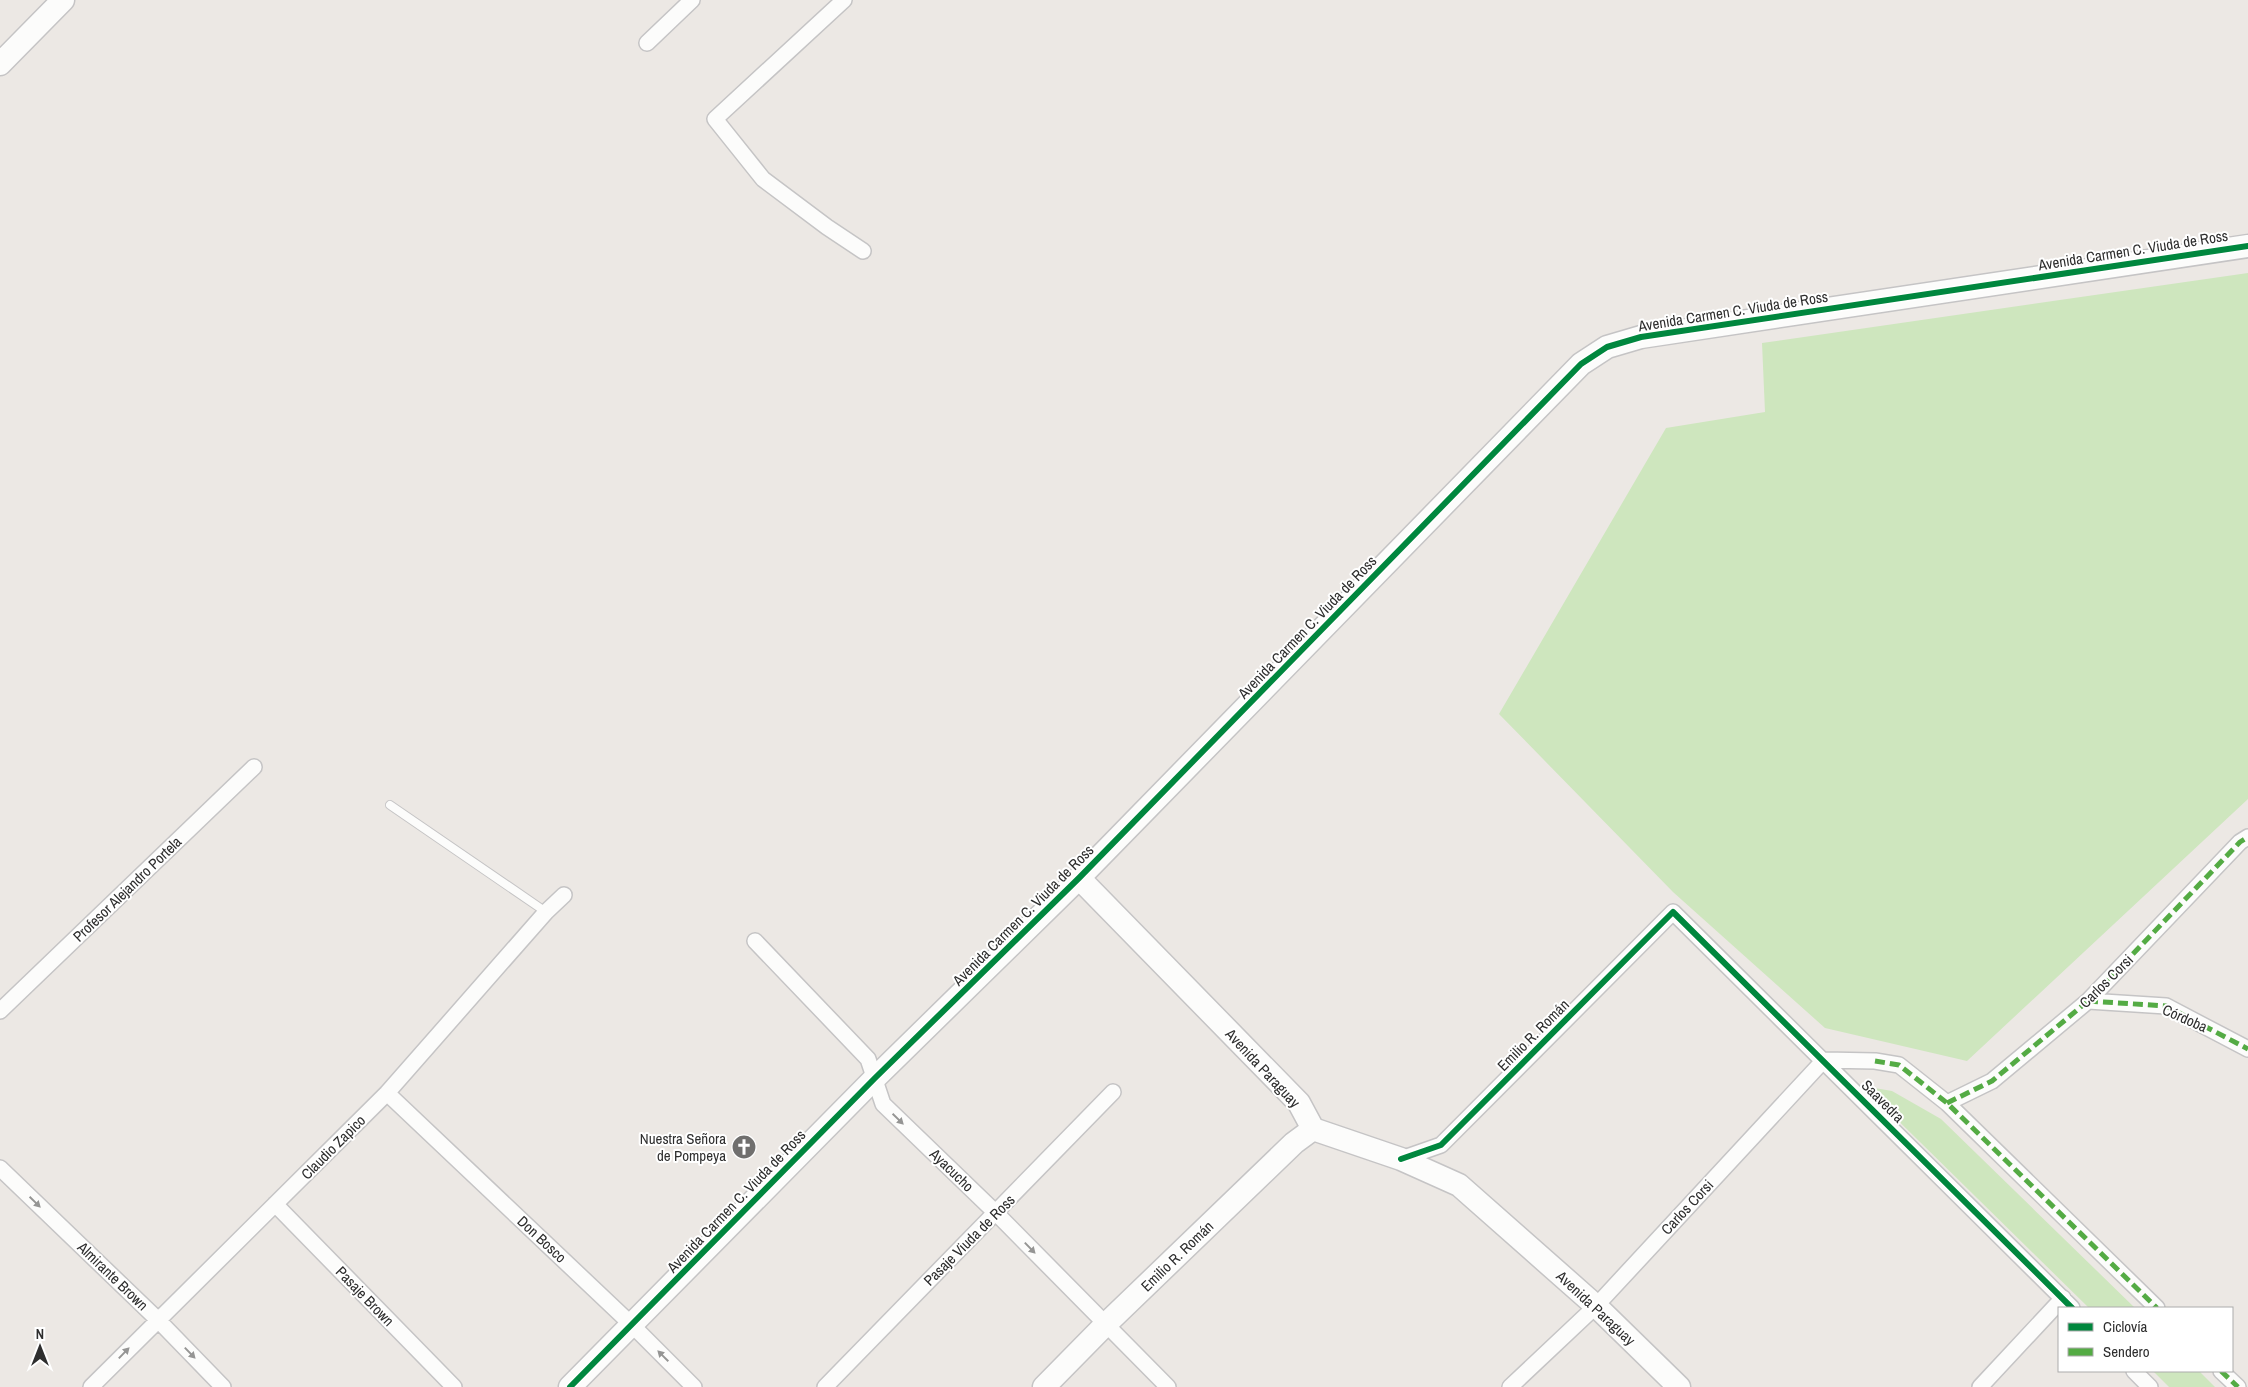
<svg xmlns="http://www.w3.org/2000/svg" width="2248" height="1387" viewBox="0 0 2248 1387" font-family="'Archivo Narrow',sans-serif">
	<style>
		.green { fill: #cee6be }
		.lines { fill: none; stroke-linecap: round; stroke-linejoin: round }
		.lane-casing { stroke: #c5c4c5; stroke-width: 10 }
		.street-casing { stroke: #c5c4c5; stroke-width: 18 }
		.secondary-casing { stroke: #c5c4c5; stroke-width: 25 }
		.lane { stroke: #fcfcfb; stroke-width: 8 }
		.street { stroke: #fcfcfb; stroke-width: 15 }
		.secondary { stroke: #fcfcfb; stroke-width: 22 }
		.quiet { stroke: #54ab44; stroke-width: 5; stroke-dasharray: 10 5; stroke-linecap: butt }
		.cycleway-casing { stroke: #fff; stroke-width: 9 }
		.cycleway { stroke: #00873e; stroke-width: 6 }
		.oneway { fill: #959594 }
		.labels { text-anchor: middle; dominant-baseline: central; stroke-width: 4; stroke-linejoin: round; paint-order: stroke }
		.street-label { font-size: 15px; fill: #2e2e2e; stroke: #fff }
		.poi-label { font-size: 15px; fill: #2e2e2e; stroke: #fff; text-anchor: end }
	</style>
	<rect width="100%" height="100%" fill="#ece8e4"/>
	<!-- green -->
	<path class="green" d="M2248 273V799L1967 1061 1825 1028 1673 892 1499 714 1666 428 1765 412 1762 343Z
		M1863 1086 1892 1091 1941 1119 2135 1308H2089Z
		M2153 1371H2199L2215 1387H2169Z"/>
	<g class="lines">
		<defs>
			<path id="lane" d="M390 805 546 912"/>
			<path id="street" d="M844 0 715 119 763 179 827 227 863 251
				M647 43 692 0
				M755 941 868 1059 883 1104 996 1213 1168 1387
				M2088 1001 2166 1006 2248 1049
				M0 1011 254 767
				M1824 1060 1875 1061 1899 1065 1947 1103 2157 1308
				M387 1093 632 1325 694 1387
				M1947 1103 1992 1081 2088 1001 2240 842 2248 837
				M1401 1159 1441 1145 1673 912 2072 1308
				M0 1168 157 1319 223 1387
				M275 1204 454 1387
				M2134 1371 2150 1387
				M2221 1371 2238 1387
				M91 1387 387 1093 546 912 564 895
				M825 1387 1113 1092
				M1510 1387 1596 1306 1824 1060
				M1980 1387 2063 1298"/>
			<path id="secondary" d="M0 64 63 0
				M1079 878 1299 1103 1313 1129 1401 1159 1459 1185 1596 1306 1679 1387
				M570 1387 875 1078 1079 878 1581 364 1607 347 1641 337 2248 246
				M1044 1387 1105 1325 1294 1143 1313 1129"/>
		</defs>
		<!-- lane casing -->
		<use href="#lane" class="lane-casing"/>
		<!-- street casing -->
		<use href="#street" class="street-casing"/>
		<!-- secondary casing -->
		<use href="#secondary" class="secondary-casing"/>
		<!-- lane -->
		<use href="#lane" class="lane"/>
		<!-- street -->
		<use href="#street" class="street"/>
		<!-- secondary -->
		<use href="#secondary" class="secondary"/>
		<!-- quiet -->
		<path class="quiet" d="M2088 1001 2166 1006 2248 1049
			M1875 1061 1899 1065 1947 1103 2157 1308
			M1947 1103 1992 1081 2088 1001 2240 842 2248 837
			M2221 1371 2238 1387"/>
		<defs>
			<path id="cycleway" d="M1401 1159 1441 1145 1673 912 2072 1308
				M570 1387 875 1078 1079 878 1581 364 1607 347 1641 337 2248 246"/>
		</defs>
		<!-- cycleway casing -->
		<use href="#cycleway" class="cycleway-casing"/>
		<!-- cycleway -->
		<use href="#cycleway" class="cycleway"/>
	</g>
	<!-- one-way arrows -->
	<defs><path id="oneway-solid" d="M-6-.8H1V-3.2L6.5 0L1 3.2V.8H-6Z" transform="scale(1.25)"/></defs>
	<g class="oneway">
		<use href="#oneway-solid" transform="translate(898 1119) rotate(44)"/>
		<use href="#oneway-solid" transform="translate(35 1202) rotate(44)"/>
		<use href="#oneway-solid" transform="translate(1030 1248) rotate(46)"/>
		<use href="#oneway-solid" transform="translate(124 1353) rotate(-46)"/>
		<use href="#oneway-solid" transform="translate(190 1353) rotate(46)"/>
		<use href="#oneway-solid" transform="translate(663 1356) rotate(-135)"/>
	</g>
	<!-- icons -->
	<defs>
		<symbol id="church-disc" viewBox="-11 -11 22 22"><circle r="9.5" fill="#706f6e" stroke="#fff"/><path d="M-1.2-6h2.4v3.5h3.3v2.4h-3.3V6h-2.4V-.1h-3.3v-2.4h3.3Z" fill="#fff"/></symbol>
	</defs>
	<g fill-rule="evenodd">
		<use href="#church-disc" x="730" y="1133" width="28" height="28"/>
	</g>
	<g class="labels">
		<!-- street labels -->
		<g class="street-label">
			<text transform="translate(2133 250) rotate(-9)">Avenida Carmen C. Viuda de Ross</text>
			<text transform="translate(1733 311) rotate(-9)">Avenida Carmen C. Viuda de Ross</text>
			<text transform="translate(1307 627) rotate(-46)">Avenida Carmen C. Viuda de Ross</text>
			<text transform="translate(127 889) rotate(-44)">Profesor Alejandro Portela</text>
			<text transform="translate(1023 915) rotate(-45)">Avenida Carmen C. Viuda de Ross</text>
			<text transform="translate(2106 981) rotate(-45)">Carlos Corsi</text>
			<text transform="translate(2185 1018) rotate(24)">Córdoba</text>
			<text transform="translate(1533 1035) rotate(-45)">Emilio R. Román</text>
			<text transform="translate(1263 1068) rotate(47)">Avenida Paraguay</text>
			<text transform="translate(1883 1101) rotate(45)">Saavedra</text>
			<text transform="translate(333 1147) rotate(-45)">Claudio Zapico</text>
			<text transform="translate(952 1170) rotate(44)">Ayacucho</text>
			<text transform="translate(736 1201) rotate(-46)">Avenida Carmen C. Viuda de Ross</text>
			<text transform="translate(1687 1207) rotate(-47)">Carlos Corsi</text>
			<text transform="translate(542 1239) rotate(43)">Don Bosco</text>
			<text transform="translate(969 1240) rotate(-45)">Pasaje Viuda de Ross</text>
			<text transform="translate(1177 1256) rotate(-44)">Emilio R. Román</text>
			<text transform="translate(113 1276) rotate(44)">Almirante Brown</text>
			<text transform="translate(365 1296) rotate(46)">Pasaje Brown</text>
			<text transform="translate(1596 1308) rotate(43)">Avenida Paraguay</text>
		</g>
		<!-- poi labels -->
		<g class="poi-label">
			<text x="726" y="1138">Nuestra Señora<tspan x="726" dy="17">de Pompeya</tspan></text>
		</g>
	</g>
	<!-- legend -->
	<rect x="2058" y="1307" width="175" height="65" fill="#ffffff" stroke="#ababab"/>
	<rect x="2068" y="1323" width="25" height="8" fill="#00873e" stroke="#ababab"/>
	<text x="2103" y="1332" font-size="15" fill="#2e2e2e">Ciclovía</text>
	<rect x="2068" y="1348" width="25" height="8" fill="#54ab44" stroke="#ababab"/>
	<text x="2103" y="1357" font-size="15" fill="#2e2e2e">Sendero</text>
	<!-- north arrow -->
	<g transform="translate(40 1347)" stroke="#ffffff" stroke-width="4" paint-order="stroke">
	<path d="M0-4L9 19L0 12L-9 19Z" fill="#2e2e2e"/>
	<text y="-8" font-size="14" font-weight="bold" text-anchor="middle" fill="#2e2e2e">N</text>
	</g>
</svg>
